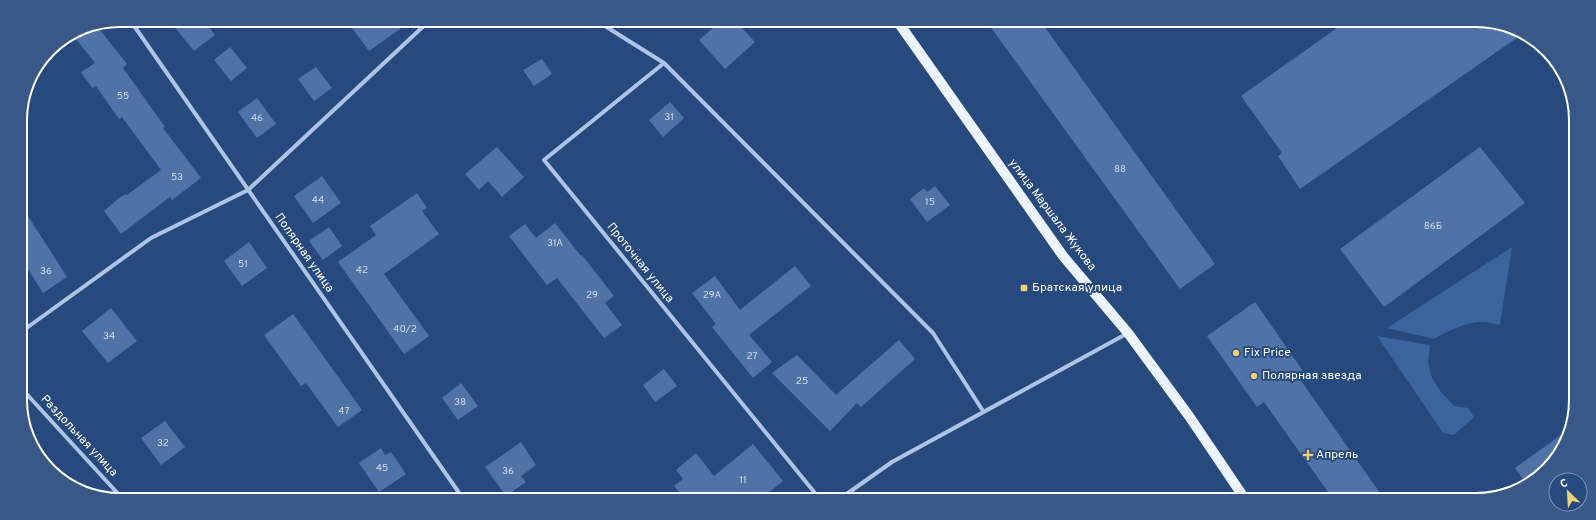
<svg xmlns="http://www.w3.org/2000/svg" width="1596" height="520" viewBox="0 0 1596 520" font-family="Overpass,sans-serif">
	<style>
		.green { fill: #3b639c }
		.building { fill: #4f73a7 }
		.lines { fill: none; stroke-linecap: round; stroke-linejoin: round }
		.street { stroke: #adc4e5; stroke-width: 4 }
		.primary { stroke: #edf3fd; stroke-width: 10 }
		.poi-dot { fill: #eecf72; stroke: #274a7e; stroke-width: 1.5 }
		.labels { text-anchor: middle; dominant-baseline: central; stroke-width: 4; stroke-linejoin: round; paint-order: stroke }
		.number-label { font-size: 10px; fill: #d3dce9 }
		.street-label { font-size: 12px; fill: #fff; stroke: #274a7e }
		.poi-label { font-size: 12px; fill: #fff; stroke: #274a7e; text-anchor: start }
		.rim { fill: none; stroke: #fff; stroke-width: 2 }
	</style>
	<rect width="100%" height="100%" fill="#274a7e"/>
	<!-- green -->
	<path class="green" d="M1512 247 1500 325C1494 324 1488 322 1482 322 1469 321 1445 332 1434 339L1387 328Z
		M1377 336 1430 345 1428 363 1432 378 1441 392 1454 406 1468 408 1474 417 1454 435 1443 433Z"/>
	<!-- building -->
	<path class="building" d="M169 20H204L215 35 194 51Z
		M347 21H411L369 51Z
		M720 22H736L755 42 725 69 699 40Z
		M987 22H1041L1215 264 1180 289Z
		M1344 23H1502L1521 35 1300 189 1278 156 1282 153 1241 96Z
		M96 25 127 64 123 68 165 127 163 128 201 178 172 200 170 197 121 234 104 211 119 198 126 194 127 195 161 170 122 117 119 119 96 86 92 88 81 72 95 63 72 34 82 28Z
		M230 47 247 68 231 81 214 60Z
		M542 59 552 74 534 86 523 70Z
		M316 67 332 88 314 101 298 79Z
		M257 98 276 124 257 138 238 112Z
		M670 102 684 118 663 137 649 120Z
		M497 147 524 177 502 197 488 181 479 190 465 174Z
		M1480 147 1525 203 1384 307 1340 249Z
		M322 176 341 203 313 223 294 196Z
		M935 186 950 205 927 222 910 199 924 188 927 192Z
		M417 193 427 208 422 211 439 234 384 274 429 336 404 354 338 262 376 235 370 226Z
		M21 205 67 277 43 293 21 258Z
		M555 223 581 256 582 255 614 296 605 303 622 325 604 338 557 278 547 285 509 236 525 224 536 238Z
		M329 227 342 246 323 260 309 241Z
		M249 242 267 268 242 286 224 261Z
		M795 266 811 286 749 335 772 362 753 378 712 327 716 324 692 293 715 276 740 310Z
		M1255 302 1305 374 1299 378 1385 500 1333 499 1264 402 1257 407 1207 336Z
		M111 308 137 341 108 363 82 331Z
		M293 314 362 410 338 427 306 383 301 386 264 335Z
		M899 340 915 359 861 407 857 403 830 431 772 373 797 355 836 395Z
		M664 369 677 386 655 402 643 385Z
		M461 383 478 406 458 420 442 398Z
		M165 421 185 447 161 465 141 438Z
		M1572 427 1559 455 1537 479 1526 483 1515 468Z
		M521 442 536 465 521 476 526 482 506 496 485 467Z
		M753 444 783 481 762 498H684L674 486 683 479 676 470 696 453 714 476Z
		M381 448 385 455 391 452 406 474 379 492 359 463Z"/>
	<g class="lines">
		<!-- street -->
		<path class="street" d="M130 20 462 497
			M597 21 664 63 933 333 983 411
			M664 63 544 160 819 498
			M21 332 151 238 248 190 429 21
			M22 389 121 497
			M841 498 892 462 1128 333"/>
		<!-- primary -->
		<path class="primary" d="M898 22 1063 256 1128 333 1189 416 1245 499"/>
	</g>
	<!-- markers -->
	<g class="poi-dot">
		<rect x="1020" y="284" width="8" height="8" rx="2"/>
		<circle cx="1236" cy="353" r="4"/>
		<circle cx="1254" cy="376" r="4"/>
		<path d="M1306 449h4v4h4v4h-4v4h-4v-4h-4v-4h4z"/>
	</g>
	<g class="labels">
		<!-- number labels -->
		<g class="number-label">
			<text x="123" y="96">55</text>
			<text x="669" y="117">31</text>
			<text x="257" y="118">46</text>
			<text x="1120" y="169">88</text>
			<text x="177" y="177">53</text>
			<text x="318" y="200">44</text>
			<text x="930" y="202">15</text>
			<text x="1433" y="226">86Б</text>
			<text x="555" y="243">31А</text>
			<text x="243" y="264">51</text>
			<text x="362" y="270">42</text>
			<text x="46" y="271">36</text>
			<text x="592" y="295">29</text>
			<text x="712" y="295">29А</text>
			<text x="405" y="329">40/2</text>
			<text x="109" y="336">34</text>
			<text x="752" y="356">27</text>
			<text x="802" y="381">25</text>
			<text x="460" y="402">38</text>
			<text x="344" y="411">47</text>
			<text x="163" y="443">32</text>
			<text x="382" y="468">45</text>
			<text x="508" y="471">36</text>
			<text x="743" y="480">11</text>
		</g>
		<!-- street labels -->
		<g class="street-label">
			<text transform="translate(1052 215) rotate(53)">улица Маршала Жукова</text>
			<text transform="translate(304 253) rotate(55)">Полярная улица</text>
			<text transform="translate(640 263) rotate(51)">Проточная улица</text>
			<text transform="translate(79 436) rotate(47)">Раздольная улица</text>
		</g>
		<!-- poi labels -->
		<g class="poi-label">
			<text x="1032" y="288">Братская улица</text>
			<text x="1244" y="353">Fix Price</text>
			<text x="1262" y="376">Полярная звезда</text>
			<text x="1316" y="455">Апрель</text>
		</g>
	</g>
	<!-- crop -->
	<path d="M0 0H1596V520H0ZM120 27H1476A93 93 0 0 1 1569 120V400A93 93 0 0 1 1476 493H120A93 93 0 0 1 27 400V120A93 93 0 0 1 120 27Z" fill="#385888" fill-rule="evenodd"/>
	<path class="rim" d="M120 27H1476A93 93 0 0 1 1569 120V400A93 93 0 0 1 1476 493H120A93 93 0 0 1 27 400V120A93 93 0 0 1 120 27Z"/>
	<!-- north arrow -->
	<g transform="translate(1568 492) rotate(335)"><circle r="19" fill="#274a7e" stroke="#7d92b2"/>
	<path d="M0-3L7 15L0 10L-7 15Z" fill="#eecf72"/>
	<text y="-6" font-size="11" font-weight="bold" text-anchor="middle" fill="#ffffff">С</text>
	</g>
</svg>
